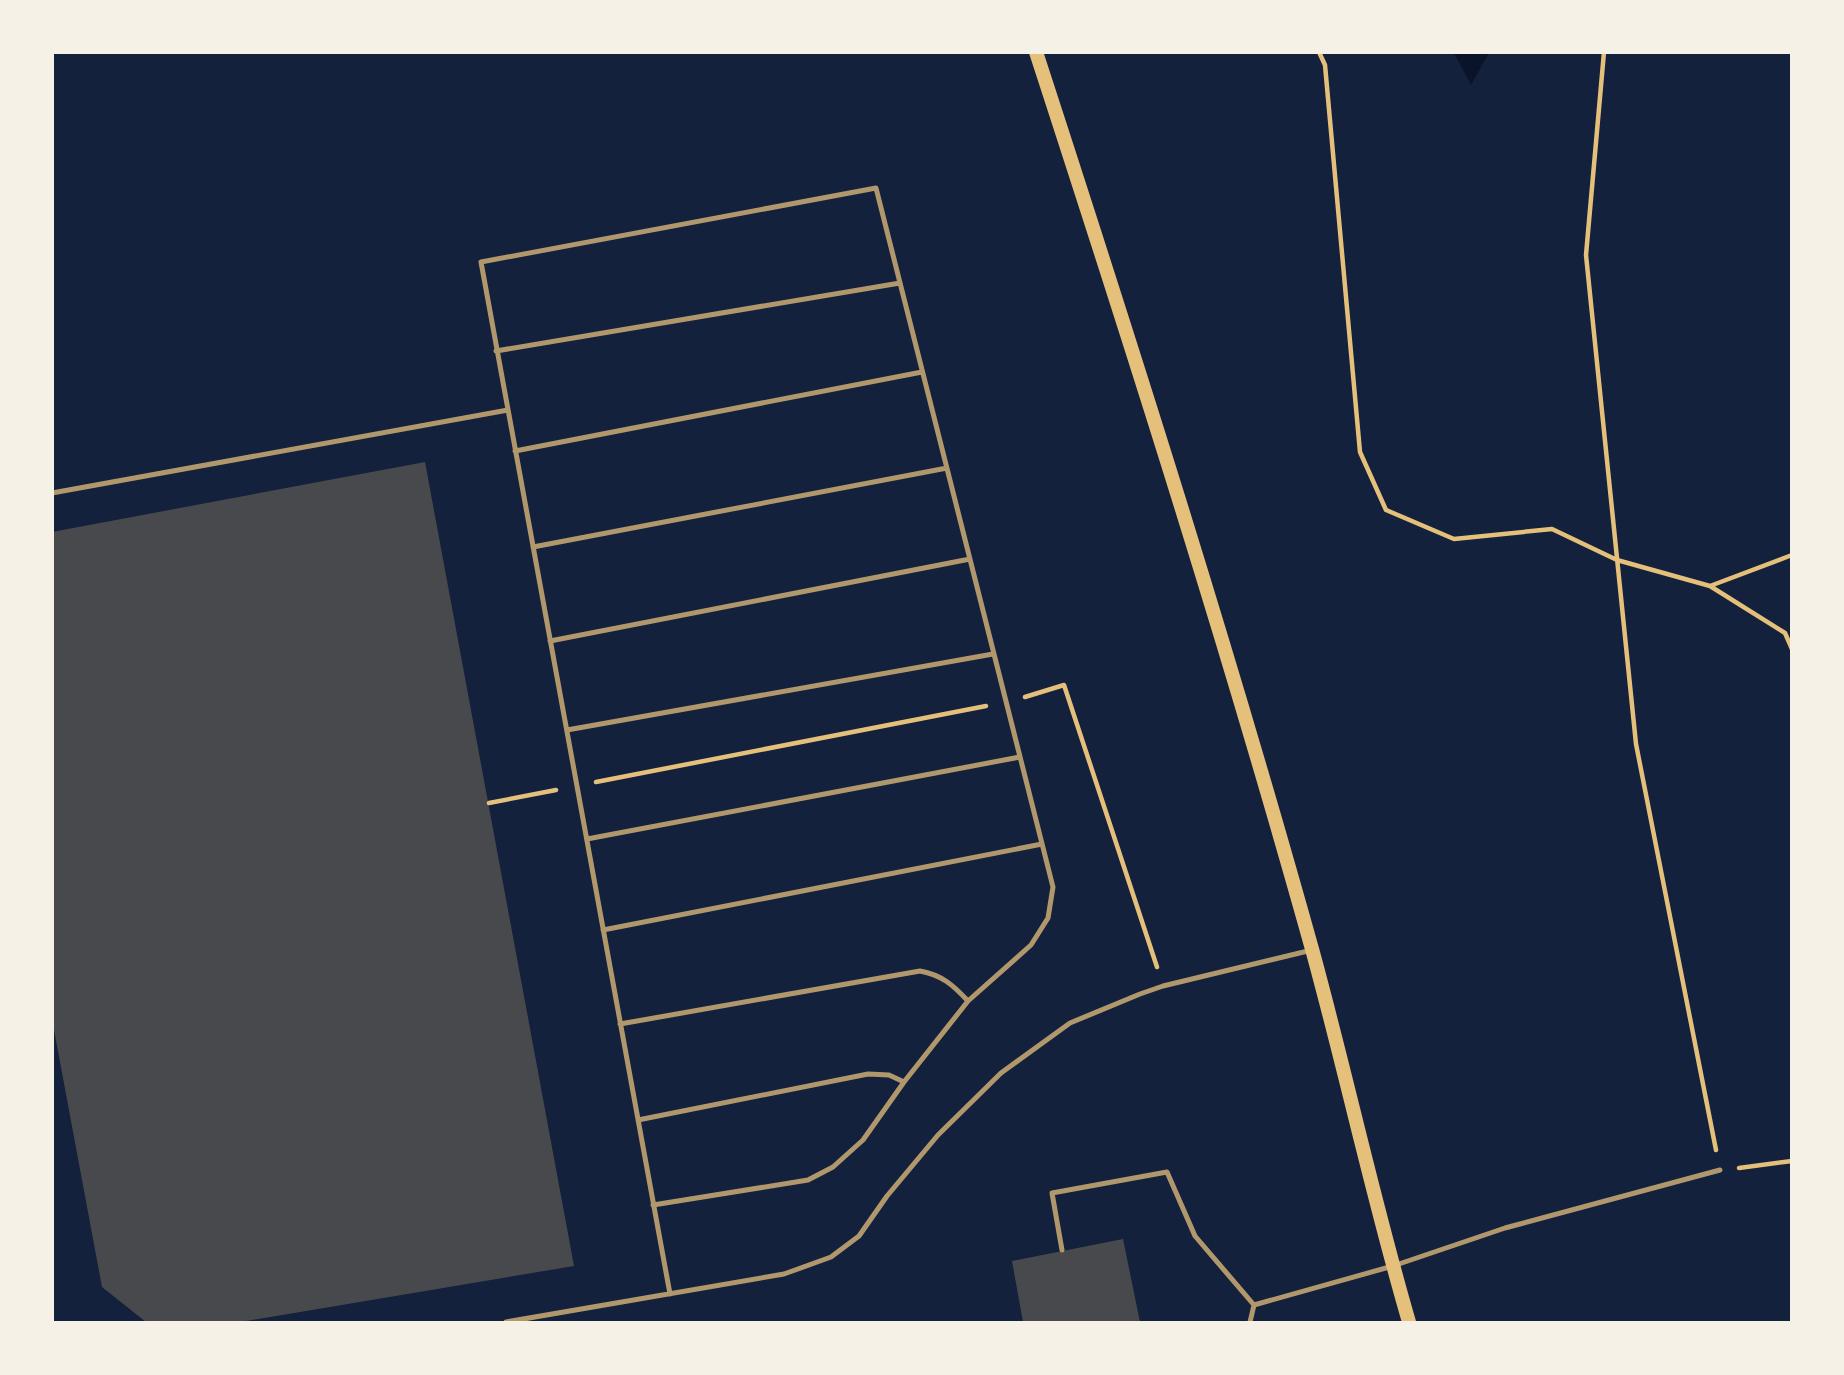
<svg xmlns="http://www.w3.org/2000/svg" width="1844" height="1375" viewBox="0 0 1844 1375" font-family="'Noto Sans',sans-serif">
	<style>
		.water { fill: #0b132b }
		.building { fill: #48494c }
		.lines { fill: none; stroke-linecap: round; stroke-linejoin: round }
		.path { stroke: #e5c07b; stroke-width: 4.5 }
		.service { stroke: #b1986c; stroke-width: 5 }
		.secondary { stroke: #e5c07b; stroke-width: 14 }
	</style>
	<rect width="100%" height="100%" fill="#14213d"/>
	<!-- water -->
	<path class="water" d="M1454 53H1489L1471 85Z"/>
	<!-- building -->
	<path class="building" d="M425 462 574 1266 240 1322H146L102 1287 52 1019V532Z
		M1123 1239 1140 1322H1023L1012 1261Z"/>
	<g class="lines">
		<!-- path -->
		<path class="path" d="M1319 52 1325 65 1360 452 1386 510 1454 539 1552 529 1617 560 1710 586 1792 555
			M1604 52 1586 255 1636 744 1716 1150
			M1710 586 1785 633 1792 649
			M1025 697 1064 685 1157 967
			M596 782 986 706
			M489 803 556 790
			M1739 1168 1792 1161"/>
		<!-- service -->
		<path class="service" d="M496 351 900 283
			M515 451 922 372
			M52 493 508 410
			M533 547 947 468
			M550 641 970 559
			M567 730 993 654
			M587 839 1020 757
			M603 930 1042 844
			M620 1024 920 971C942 975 953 985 968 1001
			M638 1120 868 1074 889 1075 904 1082
			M653 1205 808 1180 833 1167 863 1140 904 1082 968 1001 1031 945 1048 918 1053 887 876 188 481 262C542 606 606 950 670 1294
			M1062 1250 1052 1193 1167 1172 1195 1236 1254 1305
			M1254 1305 1393 1266 1505 1228 1720 1170
			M506 1322 784 1274 831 1257 859 1236 887 1196 938 1135 1001 1073 1070 1023 1140 994 1163 986 1312 950
			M1250 1322 1254 1305"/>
		<!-- secondary -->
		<path class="secondary" d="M1036 52C1133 350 1228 648 1312 949 1346 1073 1373 1199 1409 1322"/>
	</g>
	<!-- border -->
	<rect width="1844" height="1375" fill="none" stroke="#f6f1e7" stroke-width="108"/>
</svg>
